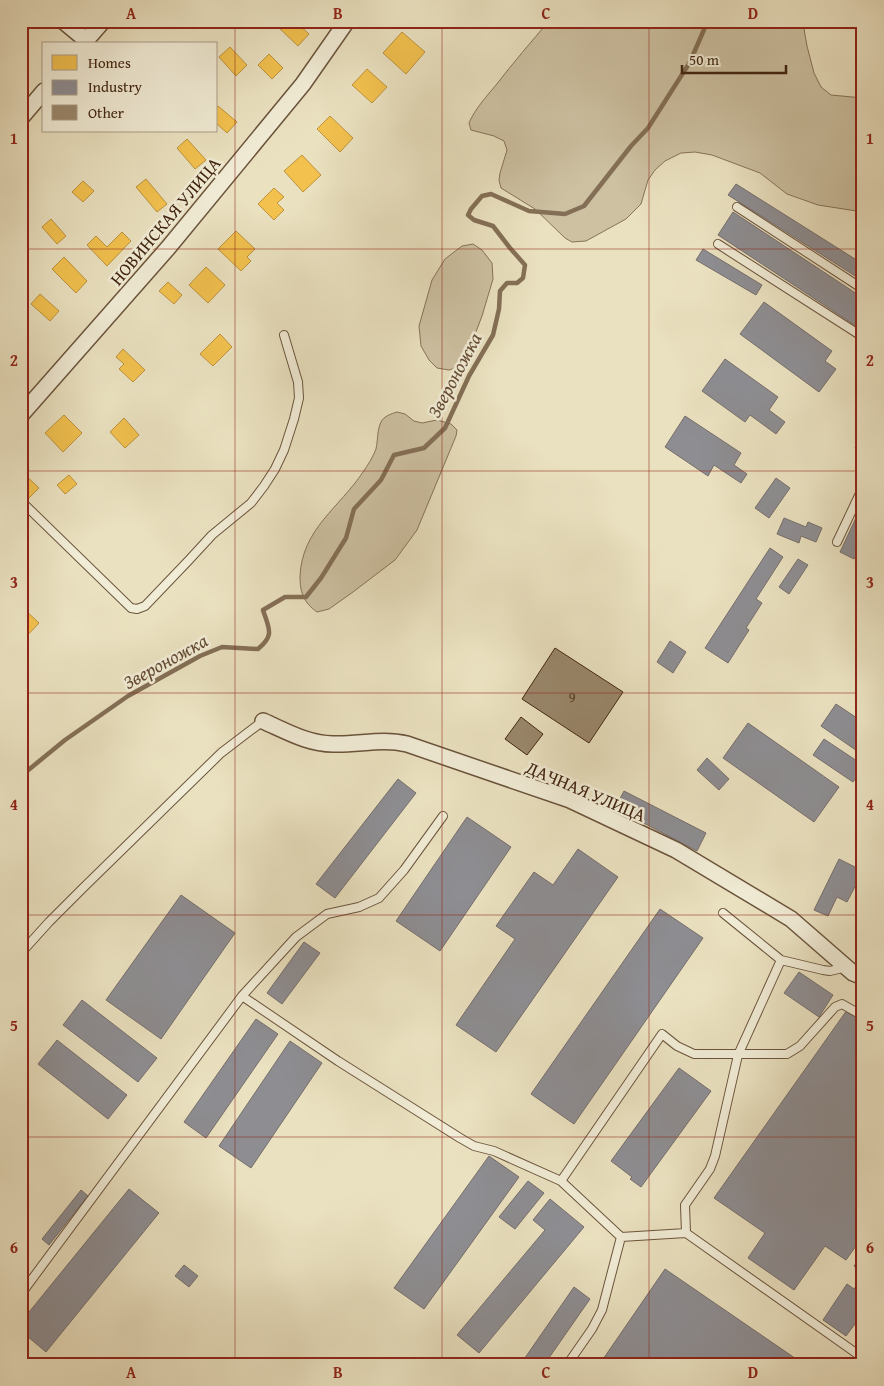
<svg xmlns="http://www.w3.org/2000/svg" width="884" height="1386" viewBox="0 0 884 1386" font-family="'Gentium Book Plus',serif">
	<style>
		.green { fill: #cdc1a2; stroke: #877359 }
		.homes { fill: #f2c14e; stroke: #bd923b }
		.industry { fill: #8d8d92; stroke: #766e6b }
		.lines { fill: none; stroke-linecap: round; stroke-linejoin: round }
		.stream { stroke: #846f56; stroke-width: 4.5 }
		.building { fill: #99876c; stroke: #412510 }
		.lane-casing { stroke: #6b543c; stroke-width: 10 }
		.street-casing { stroke: #6b543c; stroke-width: 18 }
		.lane { stroke: #f1ecd6; stroke-width: 8 }
		.street { stroke: #f1ecd6; stroke-width: 15 }
		.grid { fill: none; stroke: #8f2418; stroke-width: 1; stroke-opacity: 0.55 }
		.labels { text-anchor: middle; dominant-baseline: central; stroke-width: 5; stroke-linejoin: round; paint-order: stroke }
		.number-label { font-size: 15px; fill: #573e27 }
		.street-label { font-size: 18px; fill: #412510; stroke: #f1ecd6 }
		.water-label { font-size: 19px; font-style: italic; fill: #634a33; stroke: #f1ecd6 }
		.neatline { fill: none; stroke: #8f2418; stroke-width: 2 }
		.grid-label { font-size: 16px; text-anchor: middle; font-weight: bold; fill: #8f2418 }
	</style>
	<rect width="100%" height="100%" fill="#eae1c0"/>
	<filter id="stains"><feTurbulence type="fractalNoise" baseFrequency=".004" numOctaves="4"/><feColorMatrix values="0 0 0 0 .2 0 0 0 0 .09 0 0 0 0 .02 0 0 0 .5 -.17"/></filter>
	<radialGradient id="worn" r=".72"><stop offset=".6" stop-color="#630" stop-opacity="0"/><stop offset="1" stop-color="#630" stop-opacity=".3"/></radialGradient>
	<!-- green -->
	<path class="green" d="M549 21H807L804 29 807 46 814 73 821 87 831 95 863 98V212L818 205 787 194 760 173 712 155 695 152 681 153 665 161 655 170 648 180 641 204 626 219 586 241 572 242 565 238 535 209 501 188 499 180 500 173 507 150 504 141 494 136 471 130 469 123C475 109 486 97 496 85 513 63 531 42 549 21Z
		M473 244 482 250 492 263 493 279 482 316 466 358 456 368 449 370 437 368 429 360 421 346 419 326 432 280 445 259 462 246Z
		M397 412 405 414 414 421 422 423 437 420 451 424 457 430 456 436 417 530 395 560 353 592 329 609 317 612C303 602 300 592 300 576 302 529 340 507 363 472 368 465 373 457 376 449 378 440 377 430 381 422 384 416 391 414 397 412Z"/>
	<!-- homes -->
	<path class="homes" d="M281 21H305L300 26 309 34 298 46 277 26Z
		M402 32 425 52 406 74 383 53Z
		M230 47 247 65 236 76 219 57Z
		M269 54 283 68 272 79 258 65Z
		M367 69 387 87 372 103 352 85Z
		M218 106 237 122 227 133 216 123V108Z
		M330 116 353 138 340 152 317 129Z
		M187 139 206 160 195 169 177 148Z
		M302 155 321 175 303 192 284 171Z
		M146 179 167 204 157 212 136 187Z
		M83 181 94 191 83 202 72 192Z
		M274 188 284 197 277 203 284 210 274 220 258 204Z
		M51 219 66 236 57 244 42 227Z
		M236 231 255 249 247 257 251 261 241 271 218 249Z
		M122 232 131 241 107 266 87 245 96 236 107 247Z
		M64 257 87 281 76 293 52 269Z
		M206 267 225 285 208 303 189 285Z
		M168 282 182 295 174 304 159 291Z
		M40 294 59 311 50 321 31 304Z
		M220 334 232 347 213 366 200 354Z
		M123 349 145 370 133 382 119 369 124 364 116 357Z
		M64 415 82 433 63 452 45 433Z
		M124 418 139 435 125 448 110 432Z
		M21 471 39 488 28 499 21 493Z
		M69 475 77 484 65 494 57 485Z
		M24 609 39 623 23 640 21 639V613Z"/>
	<!-- industry -->
	<path class="industry" d="M736 184 863 264V281L728 195Z
		M733 212 863 298 862 330 718 235Z
		M703 249 762 285 756 295 696 260Z
		M764 302 832 351 825 361 836 369 819 392 740 334Z
		M725 359 778 397 769 410 785 422 776 434 750 415 745 422 702 391Z
		M685 416 741 453 734 465 747 474 741 483 714 465 708 476 665 447Z
		M863 430V452L855 448Z
		M776 478 790 488 769 518 755 508Z
		M863 503V540L854 559 840 552Z
		M784 518 806 527 808 522 822 528 816 542 801 536 799 543 777 534Z
		M770 548 783 557 756 599 762 603 746 628 749 630 728 663 705 648Z
		M798 559 808 565 789 594 779 587Z
		M670 641 686 652 673 673 657 662Z
		M836 704 863 722V755L821 726Z
		M748 723 839 787 814 822 723 758Z
		M824 739 863 765V768L853 782 813 755Z
		M707 758 729 779 719 790 697 770Z
		M398 779 416 793 335 898 316 884Z
		M624 791 706 833 697 851 615 808Z
		M467 817 511 847 440 951 396 921Z
		M578 849 618 877 496 1052 456 1025 515 939 496 926 534 872 553 885Z
		M839 859 863 871 847 902 837 897 828 916 814 910Z
		M181 895 235 933 161 1039 106 1000Z
		M660 909 703 938 574 1124 531 1094Z
		M863 929V942L858 940Z
		M304 942 320 953 282 1004 267 993Z
		M799 972 833 995 819 1017 784 993Z
		M82 1000 157 1058 138 1082 63 1025Z
		M847 1010 863 1022V1236L846 1260 825 1246 794 1290 748 1258 765 1233 714 1198Z
		M256 1019 278 1034 206 1138 184 1122Z
		M57 1040 127 1095 108 1119 38 1064Z
		M290 1041 322 1063 251 1168 219 1146Z
		M679 1068 711 1091 641 1187 630 1179 632 1177 611 1161Z
		M489 1156 519 1177 424 1309 394 1288Z
		M528 1181 544 1193 515 1229 499 1217Z
		M129 1189 159 1213 46 1352 21 1331V1322Z
		M81 1190 88 1196 49 1245 42 1239Z
		M550 1199 584 1227 479 1353 457 1335 545 1230 533 1220Z
		M863 1254V1272L854 1266Z
		M184 1265 198 1276 189 1287 175 1276Z
		M665 1269 805 1365H599Z
		M863 1276V1313L846 1336 823 1320 847 1284 854 1289Z
		M574 1287 590 1299 544 1365H520Z"/>
	<g class="lines">
		<!-- stream -->
		<path class="stream" d="M21 776 65 740 128 696 200 656 222 647 258 649C275 635 269 629 263 610L285 597H306L321 578 346 538 354 509 381 480 394 455 424 448 445 428 469 376 493 335 499 309 500 291 507 283H517L523 278 525 265 510 248 493 226 474 220 468 215 471 209 482 196 491 194 529 211 565 214 584 206 631 146 648 128 690 62 706 25 725 21"/>
	</g>
	<!-- building -->
	<path class="building" d="M555 648 623 692 589 743 522 699Z
		M521 717 543 734 527 755 505 739Z"/>
	<g class="lines">
		<defs>
			<path id="lane" d="M737 207 863 289
				M718 244 863 337
				M21 501 131 608 137 609 145 606 189 560 212 535 251 503 264 486 275 469 284 450 294 419 299 398 298 382 284 335
				M837 542 863 487
				M862 561 863 559
				M443 816 404 870 379 898 359 907 327 914 296 937 242 996 338 1061 460 1138 474 1146 494 1151 561 1181
				M723 913 781 960
				M21 953 49 922 83 888 221 753 263 721
				M686 1233 685 1205 710 1169 715 1156 738 1055 781 960 823 970 830 971 847 967
				M621 1237 561 1181 662 1034 677 1046 694 1054H787L800 1046 835 1007 842 1004 863 1016
				M21 1294 242 996
				M567 1365 592 1329 602 1310 621 1237 686 1233 863 1358"/>
			<path id="street" d="M63 21 86 40
				M83 44 103 21
				M21 118 44 91
				M21 415 168 248 303 84 347 21
				M263 721C286 731 308 744 333 744 359 745 382 738 407 744L570 800 676 850 791 919 853 973 863 977"/>
		</defs>
		<!-- lane casing -->
		<use href="#lane" class="lane-casing"/>
		<!-- street casing -->
		<use href="#street" class="street-casing"/>
		<!-- lane -->
		<use href="#lane" class="lane"/>
		<!-- street -->
		<use href="#street" class="street"/>
	</g>
	<!-- grid -->
	<path class="grid" d="M235 21V1365M442 21V1365M649 21V1365M21 249H863M21 471H863M21 693H863M21 915H863M21 1137H863"/>
	<g class="labels">
		<!-- number labels -->
		<g class="number-label">
			<text x="572" y="696">9</text>
		</g>
		<!-- street labels -->
		<g class="street-label">
			<text transform="translate(165 221) rotate(-50)">НОВИНСКАЯ УЛИЦА</text>
			<text transform="translate(586 791) rotate(23)">ДАЧНАЯ УЛИЦА</text>
		</g>
		<!-- water labels -->
		<g class="water-label">
			<text transform="translate(454 375) rotate(-62)">Звероножка</text>
			<text transform="translate(165 661) rotate(-29)">Звероножка</text>
		</g>
	</g>
	<!-- margin -->
	<rect width="884" height="1386" fill="none" stroke="#eae1c0" stroke-width="55"/>
	<!-- legend -->
	<rect x="42" y="42" width="175" height="90" fill="#f1ecd6" stroke="#ab9c87"/>
	<rect x="52" y="55" width="25" height="15" fill="#f2c14e" stroke="#ab9c87"/>
	<text x="88" y="68" font-size="15" fill="#412510">Homes</text>
	<rect x="52" y="80" width="25" height="15" fill="#8d8d92" stroke="#ab9c87"/>
	<text x="88" y="92" font-size="15" fill="#412510">Industry</text>
	<rect x="52" y="105" width="25" height="15" fill="#99876c" stroke="#ab9c87"/>
	<text x="88" y="118" font-size="15" fill="#412510">Other</text>
	<!-- scale -->
	<path d="M682 65v8h104v-8" fill="none" stroke="#412510" stroke-width="2.5"/>
	<text x="689" y="65" font-size="15" fill="#412510" stroke="#f1ecd6" stroke-width="4" paint-order="stroke">50 m</text>
	<rect x="28" y="28" width="828" height="1330" class="neatline"/>
	<g class="grid-label">
		<text x="131" y="19">A</text>
		<text x="338" y="19">B</text>
		<text x="546" y="19">C</text>
		<text x="753" y="19">D</text>
		<text x="14" y="144">1</text>
		<text x="870" y="144">1</text>
		<text x="14" y="366">2</text>
		<text x="870" y="366">2</text>
		<text x="14" y="588">3</text>
		<text x="870" y="588">3</text>
		<text x="14" y="810">4</text>
		<text x="870" y="810">4</text>
		<text x="14" y="1031">5</text>
		<text x="870" y="1031">5</text>
		<text x="14" y="1253">6</text>
		<text x="870" y="1253">6</text>
		<text x="131" y="1378">A</text>
		<text x="338" y="1378">B</text>
		<text x="546" y="1378">C</text>
		<text x="753" y="1378">D</text>
	</g>
	<rect width="100%" height="100%" filter="url(#stains)"/>
	<rect width="100%" height="100%" fill="url(#worn)"/>
</svg>
